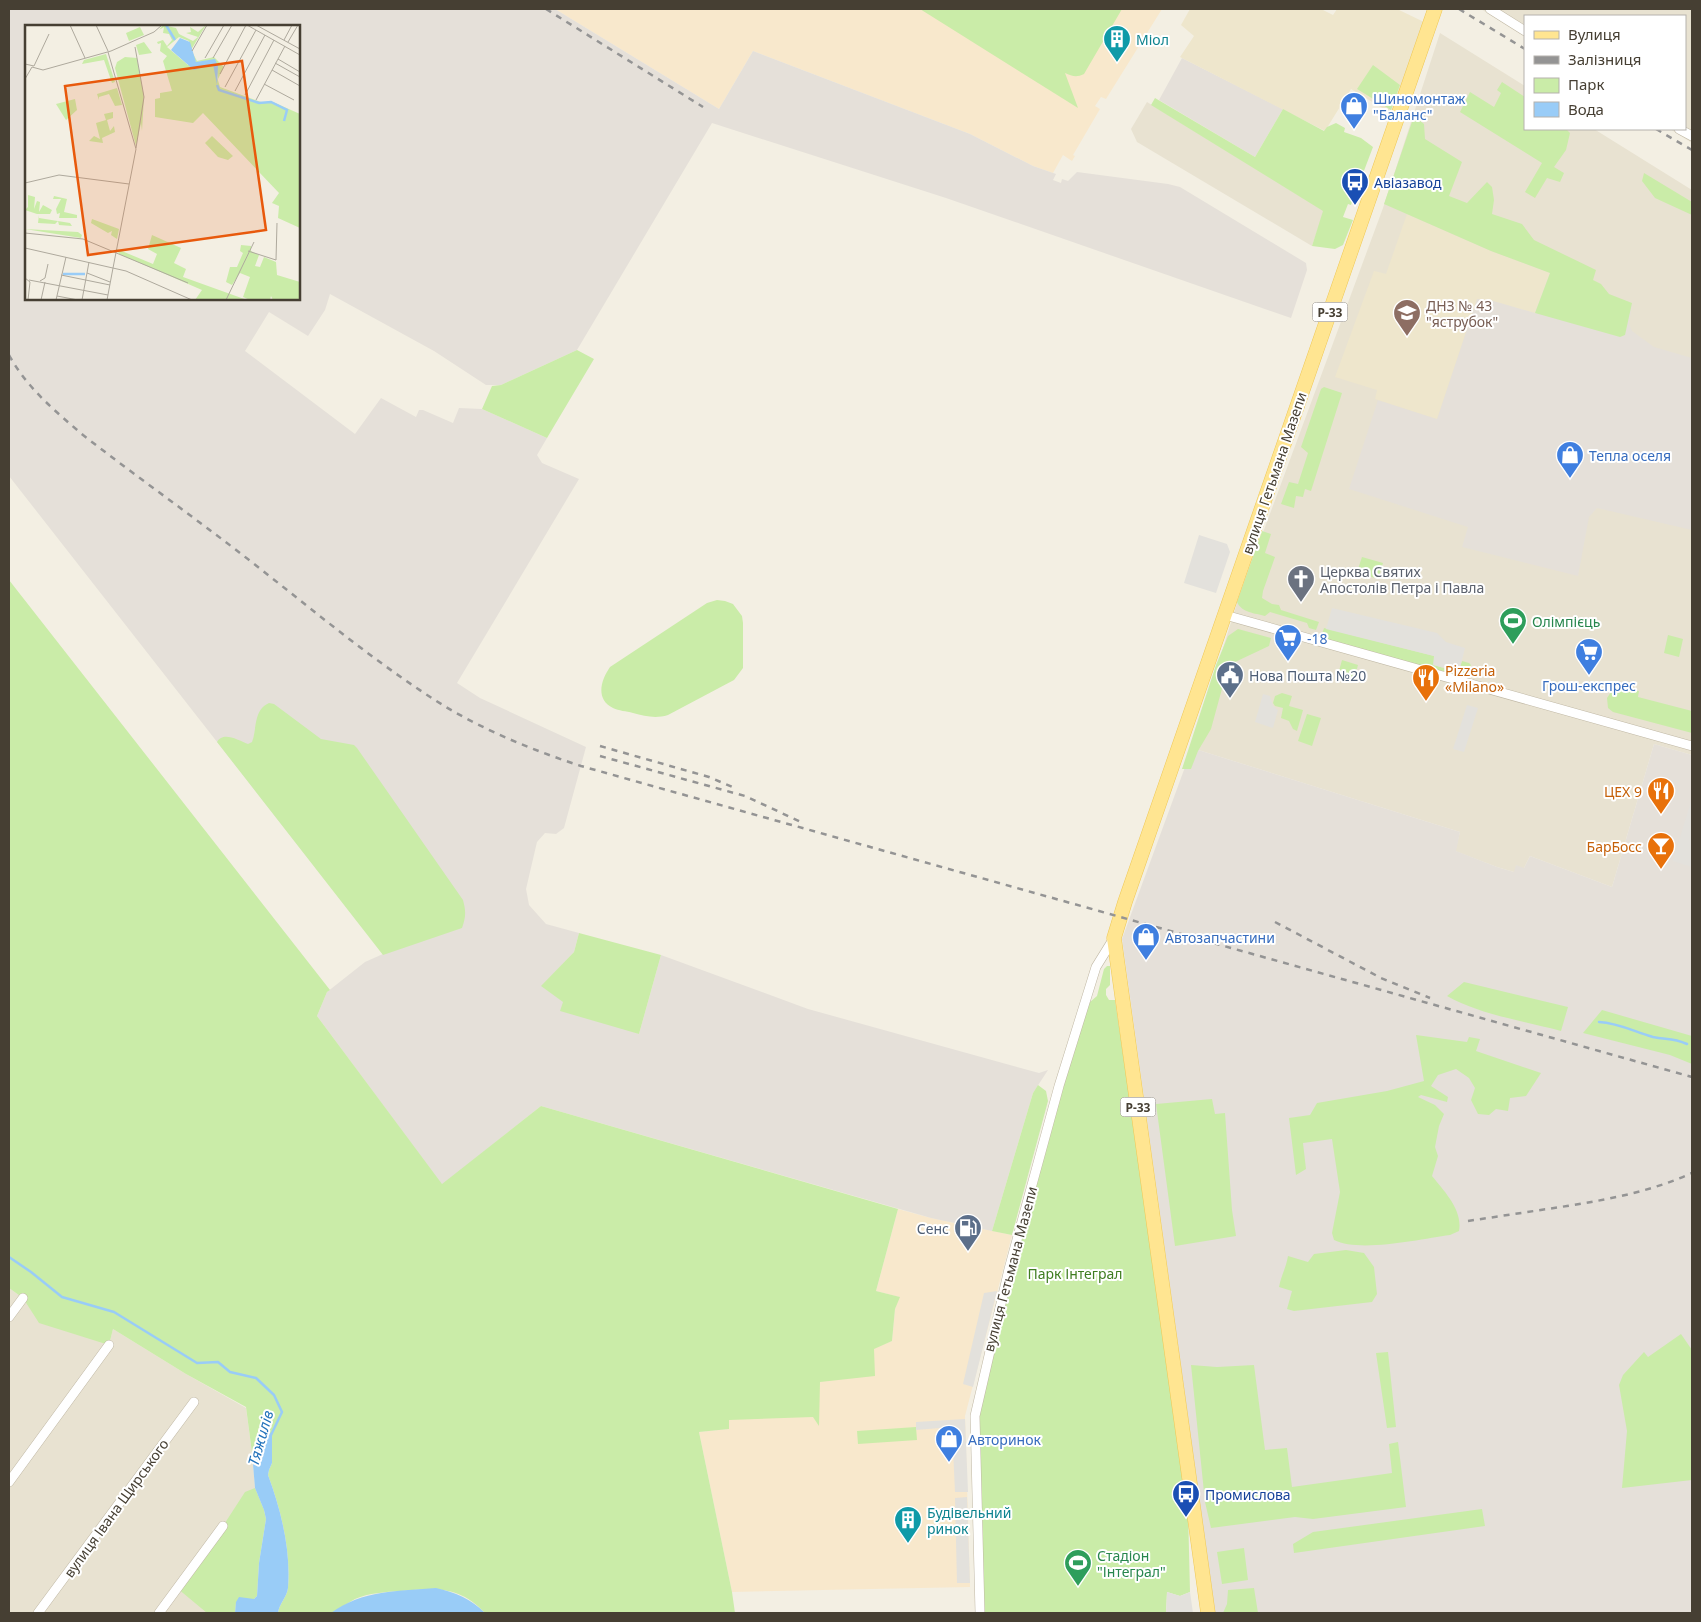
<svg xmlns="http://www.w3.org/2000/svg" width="1701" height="1622" viewBox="0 0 1701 1622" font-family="'Noto Sans',sans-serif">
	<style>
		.residential { fill: #e8e2d1 }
		.commercial { fill: #f8e8cc }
		.industrial { fill: #e5e0d9; fill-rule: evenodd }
		.education { fill: #eee6cc }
		.green { fill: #caeca8 }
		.parking { fill: #e3e1dc }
		.water { fill: #99ccf7 }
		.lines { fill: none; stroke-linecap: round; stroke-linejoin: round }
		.stream { stroke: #99ccf7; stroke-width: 2.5 }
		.street-casing { stroke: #c0b8a5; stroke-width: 10 }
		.primary-casing { stroke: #efc856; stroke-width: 15 }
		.street { stroke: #fff; stroke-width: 9 }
		.primary { stroke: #ffe591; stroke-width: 14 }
		.rail { stroke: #949494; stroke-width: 2.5; stroke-dasharray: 6 6; stroke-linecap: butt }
		.labels { text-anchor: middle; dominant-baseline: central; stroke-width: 4; stroke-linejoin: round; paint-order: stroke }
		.shield { fill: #fff; stroke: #7e7970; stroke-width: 1 }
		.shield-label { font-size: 12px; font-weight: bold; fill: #463f33 }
		.culture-label { font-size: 14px; fill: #0d838f; stroke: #fff; text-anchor: start }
		.shop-label { font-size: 14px; fill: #366cbe; stroke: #fff; text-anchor: start }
		.transit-label { font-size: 14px; fill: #164399; stroke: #fff; text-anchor: start }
		.education-label { font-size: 14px; fill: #785e54; stroke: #fff; text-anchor: start }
		.street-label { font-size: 14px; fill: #463f33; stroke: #fff }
		.worship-label { font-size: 14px; fill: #5b616d; stroke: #fff; text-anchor: start }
		.leisure-label { font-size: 14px; fill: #27864d; stroke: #fff; text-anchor: start }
		.food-label { font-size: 14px; fill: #c56008; stroke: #fff; text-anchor: end }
		.service-label { font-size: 14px; fill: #4e5e75; stroke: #fff; text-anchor: start }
		.park-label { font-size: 14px; fill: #3f7d21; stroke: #fff }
		.water-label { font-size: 15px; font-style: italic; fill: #2373bb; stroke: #fff }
		.inset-river { fill: none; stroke: #99ccf7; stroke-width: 2.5 }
		.inset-road { fill: none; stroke: #aea99d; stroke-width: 1 }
		.view { fill: #e8590c; fill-opacity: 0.15; stroke: #e8590c; stroke-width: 2.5 }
		.inset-edge { fill: none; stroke: #463f33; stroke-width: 2.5 }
	</style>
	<rect width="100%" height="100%" fill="#f3efe3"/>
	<!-- residential -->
	<path class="residential" d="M1481 9H1692V143L1670 129H1685V16H1525V37Z
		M1440 33 1525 86V129H1594L1692 190V755L1654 744 1612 887 1530 856 1524 868 1514 872 1497 867 1455 851 1460 832 1192 748 1237 603 1383 208Z
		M1147 102 1324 211 1312 246 1137 142 1131 129Z
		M9 1288 23 1298 109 1345 113 1329 186 1374 246 1408 252 1453 255 1488 264 1510 236 1602 235 1613H9Z"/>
	<!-- commercial -->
	<path class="commercial" d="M555 9H1162L1106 99 1101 97 1095 106 1100 109 1073 155 1075 156 1072 161 1063 155 1053 173 1033 166 970 134 753 51 719 109Z
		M898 1209 931 1218 1012 1235 965 1416 970 1587 732 1592 699 1432 729 1429V1420L820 1382 874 1348 892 1341 895 1309 899 1297 876 1291Z"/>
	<!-- industrial -->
	<path class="industrial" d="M9 9H555L719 109 753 51 970 134 1033 166 1056 174 1053 180 1061 183 1062 179 1068 181 1077 172 1168 184 1180 187 1306 263 1307 270 1291 318 946 198 712 123 577 350 501 385H486L434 351 330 294 325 310 308 336 269 312 245 351 355 434 381 398 416 417 419 410H423L453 423 459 408 482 409 547 438 537 455 542 463 579 479 457 683 480 698 586 747 564 828 556 834 545 833 537 842 526 889 529 905 546 924 579 933 574 952 542 986 639 1034 661 955 808 1009 1039 1073 1048 1070 1033 1093 992 1231 931 1218 541 1106 442 1185 317 1016 327 992 365 962 383 954 9 476ZM26 26H299V299H26Z
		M1182 58 1283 109 1255 157 1159 100Z
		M1550 273 1632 304 1629 324 1632 331 1654 347 1692 358V530L1597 508 1589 517 1578 576 1462 547 1468 527 1349 489 1378 400 1437 419 1477 299 1490 300Z
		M1654 744 1692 755V1613H1215L1122 939 1192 748 1460 832 1456 851 1497 867 1514 872 1516 865 1524 868 1530 856 1612 887Z"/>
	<!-- education -->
	<path class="education" d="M1190 9H1321L1333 15 1337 9H1397L1424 22 1392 114 1351 89 1325 131 1180 57 1194 36 1181 25Z
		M1407 214 1491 251 1550 273 1535 313 1490 300 1477 299 1437 419 1375 399 1377 390 1335 377 1374 271 1386 274Z"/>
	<!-- green -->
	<path class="green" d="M920 9H1122L1084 74C1076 78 1072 76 1065 73L1078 108Z
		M1373 65 1400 85 1391 110 1357 89Z
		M1502 82 1525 97V129H1566L1570 133 1566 150 1554 167 1564 173 1560 182 1547 178 1535 198 1525 192 1542 163 1460 112 1470 92 1494 107 1501 93 1497 90Z
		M1155 98 1255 157 1283 109 1324 131 1327 127 1336 123 1345 128 1344 132 1361 138 1373 147 1351 205 1348 204 1343 217 1353 220 1343 245 1335 249 1312 246 1323 211 1151 105Z
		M1414 116 1424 124 1425 139 1462 162 1449 196 1467 203 1487 182 1492 187 1494 200 1492 214 1522 224 1534 240 1596 270 1593 280 1601 284 1609 294 1632 303 1625 335 1620 337 1535 313 1550 273 1491 251 1384 204Z
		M1644 173 1692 202V215L1655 198 1642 181Z
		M577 350 594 359 547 438 482 409 492 386 501 385Z
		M1324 387 1342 393 1311 491 1305 489 1303 497 1296 496 1294 508 1281 504 1289 482 1298 484 1308 453 1301 447 1321 389Z
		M1262 531 1271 534 1265 553 1275 557 1263 591 1262 598 1272 604 1279 605 1281 610 1319 622 1316 630 1309 628 1307 623 1270 612 1265 616C1255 613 1242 613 1237 602Z
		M1362 557 1383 563 1378 579 1357 572Z
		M9 580 330 990 327 992 317 1016 442 1184 541 1106 898 1209 876 1291 900 1297 895 1309 892 1341 874 1349 875 1376 820 1382 819 1426 813 1417 729 1420V1429L699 1432 732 1592 735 1613H485C459 1585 435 1588 400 1591 385 1592 369 1593 355 1599 347 1603 339 1610 332 1613 326 1615 288 1613 278 1613 279 1604 287 1597 288 1588 291 1550 281 1510 268 1475L269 1470 272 1463 263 1438 252 1453 246 1407 186 1374 113 1329 109 1345 39 1323 23 1298 9 1288Z
		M717 600 725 601 733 604 742 616 743 623V668L734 680 668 715C655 719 645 716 633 713 626 711 619 711 613 708 595 699 601 680 610 667L707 603Z
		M1324 628 1434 656V665L1458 672 1462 661 1469 663 1471 665 1468 676 1460 678 1320 640Z
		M1238 629 1271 638 1269 646 1235 662 1226 674 1211 729 1198 751 1191 769H1182L1216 665 1228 636Z
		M1668 635 1683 639 1679 657 1664 653Z
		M1342 660 1358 665 1354 680H1351L1350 683 1337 678Z
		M1615 686 1639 691 1638 697 1692 711V733L1613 712 1608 708 1607 698Z
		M1282 693 1292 696 1289 706 1303 710 1297 731 1293 729 1289 721 1281 718 1283 708 1275 706 1273 703 1275 696Z
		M269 703 274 704 321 739 354 745 357 748 463 900C466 911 466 917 462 928L383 955 217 742C223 731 238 740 248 744L252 742C257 730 253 710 269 703Z
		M1307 714 1321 718 1312 746 1298 741Z
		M579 933 661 955 639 1034 560 1011 563 1002 541 986 574 952Z
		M1107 966H1110V985L1106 989V995L1109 1000H1115L1155 1269 1188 1510 1190 1592 1180 1596 1167 1592 1166 1613H980L975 1415 1015 1248 1083 1008 1097 996 1104 969Z
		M1464 982 1568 1007 1561 1031C1524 1021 1481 1015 1447 996Z
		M1602 1010 1692 1036V1064L1670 1055 1583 1033Z
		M1416 1035 1467 1042 1469 1037 1480 1039 1476 1051 1541 1073 1526 1096 1510 1098 1508 1111 1496 1109 1489 1115 1478 1114 1471 1100 1475 1088 1469 1078 1456 1069 1438 1075 1431 1086 1448 1097 1447 1102 1421 1095 1418 1097 1435 1105 1444 1114 1439 1126 1435 1147 1438 1156 1432 1176C1444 1191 1463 1210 1459 1231L1450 1235C1420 1239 1360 1253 1334 1240L1332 1233 1340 1192 1332 1139 1303 1143 1306 1169 1296 1175 1289 1118 1310 1115 1317 1103 1387 1091 1424 1081Z
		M1038 1085 1046 1091 1048 1101 1012 1235 992 1231 1033 1093Z
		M1212 1099 1215 1114 1225 1113 1232 1210 1236 1236 1175 1246 1156 1104Z
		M1346 1250 1364 1253 1374 1267 1377 1294 1372 1302 1294 1311 1287 1309 1292 1291 1279 1287C1281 1276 1286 1268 1288 1256L1308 1262 1314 1254Z
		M1681 1334 1692 1350 1691 1442 1692 1447V1480L1622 1488 1627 1431 1619 1385 1623 1375 1644 1352 1648 1357Z
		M1388 1352 1396 1427 1387 1428 1376 1353Z
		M1191 1365 1217 1367 1254 1365 1265 1450 1287 1448 1292 1487 1392 1473 1389 1444 1398 1442 1406 1507 1313 1519 1295 1517 1211 1528 1205 1502Z
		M916 1427 917 1440 858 1444 857 1431Z
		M255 1488 264 1510 266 1519 259 1563 257 1596 254 1599 236 1602 235 1613H207L177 1588 223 1526 245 1492Z
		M1482 1509 1485 1526 1294 1553 1293 1544 1313 1532Z
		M1244 1548 1248 1580 1222 1584 1217 1552Z
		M1254 1588 1258 1613H1223L1227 1604 1228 1590Z"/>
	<!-- parking -->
	<path class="parking" d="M1199 535 1227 544 1230 552 1216 593 1184 583Z
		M1332 608 1437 633 1446 642 1465 648 1459 672 1433 665 1434 656 1326 629Z
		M1263 694 1270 696 1273 706 1278 710 1273 728 1255 722Z
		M1467 705 1478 708 1464 752 1453 749Z
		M1692 798V867L1673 861Z
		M997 1291 973 1387 963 1384 984 1293Z
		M965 1419 968 1492H955L952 1427 916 1430V1422Z
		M967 1497 970 1583H957L955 1498Z
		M1167 1592 1180 1596 1190 1592 1193 1613H1166Z"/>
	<!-- water -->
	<path class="water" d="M272 1432V1463L269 1470 268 1475C281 1510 291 1550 288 1588 287 1597 279 1604 278 1613H235L236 1602 239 1597 254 1599 257 1596 259 1563 266 1519 264 1510 255 1488 252 1453 263 1438Z
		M436 1588C455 1592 471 1599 485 1613H331C362 1590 399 1591 436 1588Z"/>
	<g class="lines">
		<!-- stream -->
		<path class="stream" d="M1599 1022C1619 1023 1635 1032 1653 1037 1666 1040 1672 1037 1687 1044
			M9 1257 31 1272 62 1297 114 1312 197 1363 218 1362 230 1372 256 1378 274 1395 282 1412 271 1435"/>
		<defs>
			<path id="street" d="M1490 9 1525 31
				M1679 129 1692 136
				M1225 615 1692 746
				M9 1317 23 1298
				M9 1482 109 1345
				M38 1613 194 1402
				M159 1613 223 1526
				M980 1613 975 1416 1009 1269 1059 1086 1096 967 1114 938"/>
			<path id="primary" d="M1208 1613 1114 938 1125 902 1435 9"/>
		</defs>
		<!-- street casing -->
		<use href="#street" class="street-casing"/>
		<!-- primary casing -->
		<use href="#primary" class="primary-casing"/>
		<!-- street -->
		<use href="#street" class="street"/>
		<!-- primary -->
		<use href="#primary" class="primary"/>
		<!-- rail -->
		<path class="rail" d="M546 9 703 107
			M1459 9 1525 49
			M1656 129 1692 150
			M9 355C27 388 55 411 83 435 124 467 166 497 207 528 287 587 362 655 446 707 488 732 535 751 581 766L1692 1077
			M600 746 709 777 737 789
			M600 756 745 796 801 822
			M1275 922 1381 978 1430 998
			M1468 1221C1501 1216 1534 1211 1567 1206 1611 1199 1652 1191 1692 1173"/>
	</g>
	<!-- icons -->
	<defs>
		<symbol id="building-pin" viewBox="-11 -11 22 30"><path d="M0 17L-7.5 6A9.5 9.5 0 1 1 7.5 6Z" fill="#0f9aa8" stroke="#fff"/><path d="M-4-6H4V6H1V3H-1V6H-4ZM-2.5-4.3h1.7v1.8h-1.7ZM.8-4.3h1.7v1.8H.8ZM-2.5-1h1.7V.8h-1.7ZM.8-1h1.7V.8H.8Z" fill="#fff"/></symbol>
		<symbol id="shop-pin" viewBox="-11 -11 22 30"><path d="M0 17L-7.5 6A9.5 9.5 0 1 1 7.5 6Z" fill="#3f7fe0" stroke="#fff"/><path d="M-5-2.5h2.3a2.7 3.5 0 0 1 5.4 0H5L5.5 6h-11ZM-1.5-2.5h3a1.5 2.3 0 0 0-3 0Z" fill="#fff"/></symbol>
		<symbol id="bus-pin" viewBox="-11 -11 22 30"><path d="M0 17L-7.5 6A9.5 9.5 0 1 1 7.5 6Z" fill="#1a4fb4" stroke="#fff"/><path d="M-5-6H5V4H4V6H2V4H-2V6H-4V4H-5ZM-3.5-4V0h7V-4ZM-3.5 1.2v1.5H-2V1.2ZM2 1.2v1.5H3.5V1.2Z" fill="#fff"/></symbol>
		<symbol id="school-pin" viewBox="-11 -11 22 30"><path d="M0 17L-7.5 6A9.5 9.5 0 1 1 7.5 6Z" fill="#8d6e63" stroke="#fff"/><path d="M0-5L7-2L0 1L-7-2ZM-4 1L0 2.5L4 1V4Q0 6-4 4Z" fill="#fff"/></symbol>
		<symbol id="church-pin" viewBox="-11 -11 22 30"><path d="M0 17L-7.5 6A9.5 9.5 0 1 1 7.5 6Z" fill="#6b7280" stroke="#fff"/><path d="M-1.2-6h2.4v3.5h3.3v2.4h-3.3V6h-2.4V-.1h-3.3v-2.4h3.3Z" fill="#fff"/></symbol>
		<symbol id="stadium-pin" viewBox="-11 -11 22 30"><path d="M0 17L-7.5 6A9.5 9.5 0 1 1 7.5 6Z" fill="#2e9e5b" stroke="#fff"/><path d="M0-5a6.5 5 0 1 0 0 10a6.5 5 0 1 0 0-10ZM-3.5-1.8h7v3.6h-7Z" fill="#fff"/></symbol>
		<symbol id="supermarket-pin" viewBox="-11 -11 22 30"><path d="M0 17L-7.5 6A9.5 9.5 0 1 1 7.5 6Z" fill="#3f7fe0" stroke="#fff"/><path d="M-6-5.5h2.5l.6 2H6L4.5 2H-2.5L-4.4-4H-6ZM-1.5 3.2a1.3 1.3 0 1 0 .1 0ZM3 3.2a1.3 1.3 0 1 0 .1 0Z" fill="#fff"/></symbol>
		<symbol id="civic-pin" viewBox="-11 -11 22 30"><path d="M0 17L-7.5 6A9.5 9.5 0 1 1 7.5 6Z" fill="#5c6f8a" stroke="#fff"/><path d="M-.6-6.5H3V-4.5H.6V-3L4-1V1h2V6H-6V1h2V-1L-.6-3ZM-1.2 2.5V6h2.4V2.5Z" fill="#fff"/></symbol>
		<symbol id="restaurant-pin" viewBox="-11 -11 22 30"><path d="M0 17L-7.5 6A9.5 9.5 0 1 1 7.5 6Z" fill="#e8710a" stroke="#fff"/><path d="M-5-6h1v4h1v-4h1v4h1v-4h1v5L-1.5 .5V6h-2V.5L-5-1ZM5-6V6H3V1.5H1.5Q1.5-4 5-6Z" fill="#fff"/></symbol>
		<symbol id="bar-pin" viewBox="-11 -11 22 30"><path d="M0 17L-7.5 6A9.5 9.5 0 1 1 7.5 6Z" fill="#e8710a" stroke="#fff"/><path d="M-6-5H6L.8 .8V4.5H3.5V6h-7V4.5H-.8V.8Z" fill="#fff"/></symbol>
		<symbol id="fuel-pin" viewBox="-11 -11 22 30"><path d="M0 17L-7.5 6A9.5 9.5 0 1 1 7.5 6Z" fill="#5c6f8a" stroke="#fff"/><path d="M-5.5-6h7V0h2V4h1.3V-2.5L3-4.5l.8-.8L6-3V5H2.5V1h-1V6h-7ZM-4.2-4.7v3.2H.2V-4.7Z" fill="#fff"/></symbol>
	</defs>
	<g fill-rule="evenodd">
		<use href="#building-pin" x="1101" y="23" width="32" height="43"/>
		<use href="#shop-pin" x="1338" y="90" width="32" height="43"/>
		<use href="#bus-pin" x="1339" y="166" width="32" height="43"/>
		<use href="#school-pin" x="1391" y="297" width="32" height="43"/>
		<use href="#shop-pin" x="1554" y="439" width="32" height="43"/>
		<use href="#church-pin" x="1285" y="563" width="32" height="43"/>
		<use href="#stadium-pin" x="1497" y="605" width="32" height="43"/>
		<use href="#supermarket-pin" x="1272" y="622" width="32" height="43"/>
		<use href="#supermarket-pin" x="1573" y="636" width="32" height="43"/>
		<use href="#civic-pin" x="1214" y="659" width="32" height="43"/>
		<use href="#restaurant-pin" x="1410" y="662" width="32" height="43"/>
		<use href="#restaurant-pin" x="1645" y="775" width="32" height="43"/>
		<use href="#bar-pin" x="1645" y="830" width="32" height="43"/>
		<use href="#shop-pin" x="1130" y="921" width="32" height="43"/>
		<use href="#fuel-pin" x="952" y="1212" width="32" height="43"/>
		<use href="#shop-pin" x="933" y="1423" width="32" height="43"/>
		<use href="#bus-pin" x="1170" y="1478" width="32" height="43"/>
		<use href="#building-pin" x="892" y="1504" width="32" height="43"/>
		<use href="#stadium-pin" x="1062" y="1547" width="32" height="43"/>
	</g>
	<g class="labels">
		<!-- shield labels -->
		<g class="shield">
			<rect x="1312.5" y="302.5" width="35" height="19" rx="4"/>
			<rect x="1120.5" y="1097.5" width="35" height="19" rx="4"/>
		</g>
		<g class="shield-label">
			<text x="1330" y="312">Р-33</text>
			<text x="1138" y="1107">Р-33</text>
		</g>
		<!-- culture labels -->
		<g class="culture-label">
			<text x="1136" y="39">Міол</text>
			<text x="927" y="1512">Будівельний<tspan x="927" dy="16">ринок</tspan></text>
		</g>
		<!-- shop labels -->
		<g class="shop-label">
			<text x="1373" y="98">Шиномонтаж<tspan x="1373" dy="16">"Баланс"</tspan></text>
			<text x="1589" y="455">Тепла оселя</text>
			<text x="1307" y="638">-18</text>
			<text x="1589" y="685" text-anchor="middle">Грош-експрес</text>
			<text x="1165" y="937">Автозапчастини</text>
			<text x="968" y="1439">Авторинок</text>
		</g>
		<!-- transit labels -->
		<g class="transit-label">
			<text x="1374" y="182">Авіазавод</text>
			<text x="1205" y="1494">Промислова</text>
		</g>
		<!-- education labels -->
		<g class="education-label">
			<text x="1426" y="305">ДНЗ № 43<tspan x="1426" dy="16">"яструбок"</tspan></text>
		</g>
		<!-- street labels -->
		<g class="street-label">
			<text transform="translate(1274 473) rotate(-71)">вулиця Гетьмана Мазепи</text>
			<text transform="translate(1010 1269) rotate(-75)">вулиця Гетьмана Мазепи</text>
			<text transform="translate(116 1508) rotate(-54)">вулиця Івана Щирського</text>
		</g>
		<!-- worship labels -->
		<g class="worship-label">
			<text x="1320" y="571">Церква Святих<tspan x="1320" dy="16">Апостолів Петра і Павла</tspan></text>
		</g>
		<!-- leisure labels -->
		<g class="leisure-label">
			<text x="1532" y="621">Олімпієць</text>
			<text x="1097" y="1555">Стадіон<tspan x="1097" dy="16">"Інтеграл"</tspan></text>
		</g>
		<!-- food labels -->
		<g class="food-label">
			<text x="1445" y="670" text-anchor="start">Pizzeria<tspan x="1445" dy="16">«Milano»</tspan></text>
			<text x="1642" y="791">ЦЕХ 9</text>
			<text x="1642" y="846">БарБосс</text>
		</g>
		<!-- service labels -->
		<g class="service-label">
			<text x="1249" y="675">Нова Пошта №20</text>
			<text x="949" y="1228" text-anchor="end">Сенс</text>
		</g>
		<!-- park labels -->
		<g class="park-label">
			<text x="1075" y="1273">Парк Інтеграл</text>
		</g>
		<!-- water labels -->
		<g class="water-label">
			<text transform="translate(260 1438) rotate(-74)">Тяжилів</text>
		</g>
	</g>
	<!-- overview -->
	<g transform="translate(25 25)">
		<rect width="275" height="275" fill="#f3efe3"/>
		<path d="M138 0 151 3 154 9 168 16 173 12 161 8 166 7 165 2 173 7 181 0 166 25 172 36 189 32 199 42 193 54 190 35 171 37 166 28 164 16 154 12 142 22 163 40 188 39 195 62 236 77H248L275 89V203L253 193 254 181 247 178 254 168 178 88 168 98 130 92V74L135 73V68L147 66 138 36 142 31 135 26 136 18 133 19 132 17 138 15 142 21 147 15 144 9 138 8 139 2 134 5ZM115 2 119 10 104 16 101 8ZM119 17 127 28 114 30 111 20ZM81 29 90 57 87 58 79 35 57 39 59 35ZM100 32 112 33 119 72 117 106 116 98 111 121 90 43 92 37ZM92 63 97 80 90 81 84 69 74 72V75L72 69ZM50 74 52 85 41 95 31 79ZM88 87V93L82 95 85 106 89 101 90 107 77 113 78 118 64 116 69 111 75 114 71 98 81 95 79 89ZM187 111 208 131 203 135 193 132 180 118ZM3 170 10 172 9 184 12 176 15 177 14 187 18 180 27 185 25 189H12L0 185 3 182ZM29 171 42 174 39 187 52 190V193H34L35 188 32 189 31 184 36 174H28ZM14 190V193L45 198 47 201 34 200 33 196 30 199 13 198ZM67 194 94 204 92 214 86 210 87 206 83 208 66 198ZM0 204 53 207 57 210 56 213ZM127 210 156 223 149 238 161 244 158 252 222 275H170L177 265 94 229 92 224 128 239 132 229 123 224ZM216 220 226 221V226L234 230 230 241 235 242 239 232 251 237 252 250 275 257V275H248L246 271 245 275H225L218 272 225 252 215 248 207 260 201 257 205 242H212L218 228 215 226Z" fill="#caeca8"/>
		<path d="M155 13 165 17 171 37 190 34 193 41 192 60 188 39 169 45 146 25Z" fill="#99ccf7"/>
		<path class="inset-river" d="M141 0 150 15M192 60 194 65 234 78 246 77 262 85 259 96M38 249H60"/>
		<path class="inset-road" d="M45 0 60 33M71 0 83 26M222 0 275 30M231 0 275 24M259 15 267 0M263 17 273 0M110 22 119 72 111 123M167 26 182 0M83 27 111 124 88 243M180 33 199 0M188 33 207 0M253 34 275 47M250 38 275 52M0 39 9 41 24 9M247 45 275 61M195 49 221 0M0 54 7 42 18 45 86 26 129 7 137 0M239 59 269 75M200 62 231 5M210 66 240 10M220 70 249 15M231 75 260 21M0 158 34 150 104 159M0 208 58 214 163 258M0 223 101 246 167 275M223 226 251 235 252 198M62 248 85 257M36 250 85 260M0 253 5 257 3 275M4 255 83 270M15 256 20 253 23 239M32 271 53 275M16 275 20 257M31 275 41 232M57 275 64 237M82 275 88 243M201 275 229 217"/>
		<path class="view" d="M217 36 241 205 63 230 40 61Z"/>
		<rect width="275" height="275" class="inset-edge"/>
	</g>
	<!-- border -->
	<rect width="1701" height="1622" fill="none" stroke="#463f33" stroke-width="20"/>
	<!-- legend -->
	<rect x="1524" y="15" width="162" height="115" fill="#ffffff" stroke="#b5b2ad"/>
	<rect x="1534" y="31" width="25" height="8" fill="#ffe591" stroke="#b5b2ad"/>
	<text x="1568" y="40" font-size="15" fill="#463f33">Вулиця</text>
	<rect x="1534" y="56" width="25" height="8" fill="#949494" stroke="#b5b2ad"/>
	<text x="1568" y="65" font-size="15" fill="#463f33">Залізниця</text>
	<rect x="1534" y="78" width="25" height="15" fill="#caeca8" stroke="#b5b2ad"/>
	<text x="1568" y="90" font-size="15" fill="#463f33">Парк</text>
	<rect x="1534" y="102" width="25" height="15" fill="#99ccf7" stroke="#b5b2ad"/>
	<text x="1568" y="115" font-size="15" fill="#463f33">Вода</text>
</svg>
